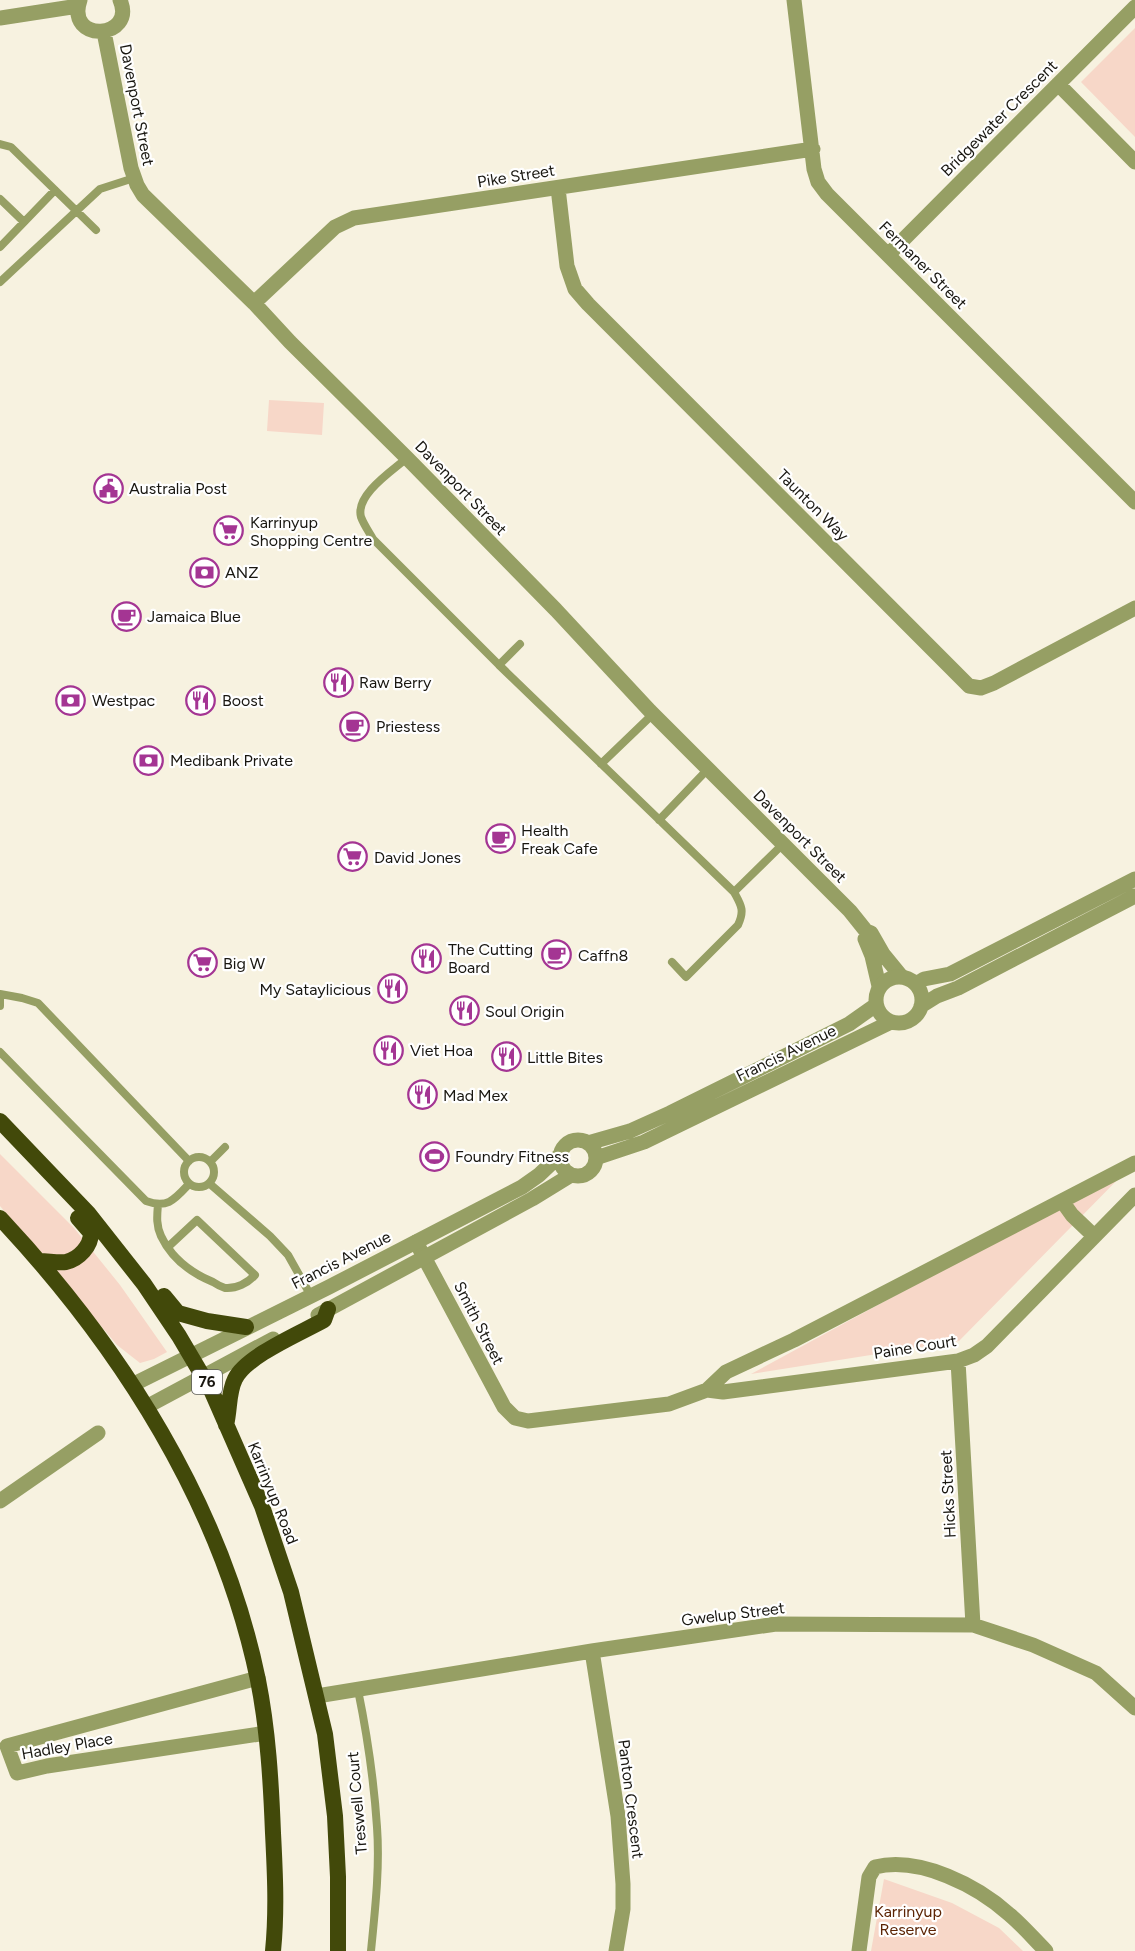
<svg xmlns="http://www.w3.org/2000/svg" width="1135" height="1951" viewBox="0 0 1135 1951" font-family="Figtree,sans-serif">
	<style>
		.green { fill: #f7d7c8 }
		.lines { fill: none; stroke-linecap: round; stroke-linejoin: round }
		.service { stroke: #969f64; stroke-width: 8 }
		.minor { stroke: #969f64; stroke-width: 15 }
		.tertiary { stroke: #969f64; stroke-width: 15 }
		.trunk { stroke: #42490a; stroke-width: 16 }
		.labels { text-anchor: middle; dominant-baseline: central; stroke-width: 4.5; stroke-linejoin: round; paint-order: stroke }
		.shield { fill: #fff; stroke: #5e5d58; stroke-width: 1.5 }
		.shield-label { font-size: 15px; font-weight: bold; fill: #191711 }
		.street-label { font-size: 16px; fill: #191711; stroke: #fff }
		.poi-label { font-size: 16px; fill: #191711; stroke: #fff; text-anchor: start }
		.park-label { font-size: 16px; fill: #5c2505; stroke: #fff }
	</style>
	<rect width="100%" height="100%" fill="#f7f2e0"/>
	<!-- green -->
	<path class="green" d="M1135 28V137L1081 82Z
		M269 400 324 403 322 435 267 431Z
		M0 1154 74 1228 120 1285 167 1352 154 1359 140 1363 117 1345 0 1206Z
		M1128 1169 959 1341 751 1374Z
		M884 1879 952 1903 999 1928 1023 1951H871Z"/>
	<g class="lines">
		<!-- service -->
		<path class="service" d="M0 144 11 147 96 230
			M0 199 24 222
			M0 247 55 190
			M0 282 100 189 134 178
			M407 458C392 471 355 495 361 517 364 525 369 532 373 539L499 665 520 644
			M499 665 734 892C741 905 745 910 738 925L686 977 672 962
			M601 764 653 714
			M659 820 708 769
			M734 892 783 844
			M0 994 22 998 38 1003 189 1161
			M0 994V1006
			M0 1052 146 1201C168 1209 175 1199 189 1184
			M184 1172a15 15 0 1 1 30 0a15 15 0 1 1-30 0Z
			M210 1162 225 1147
			M210 1184 270 1236 288 1255 311 1296
			M158 1204C157 1216 156 1225 161 1236 172 1259 191 1273 213 1282 216 1284 222 1287 225 1288 236 1289 248 1283 255 1275L197 1220 168 1247
			M358 1690C367 1734 374 1782 377 1827 380 1868 375 1910 371 1951"/>
		<!-- minor -->
		<path class="minor" d="M80 0C65 44 137 39 120 0
			M794 0 814 169 818 182 827 194 1135 502
			M0 18 78 6
			M104 32 131 168 137 185 143 195 254 303 290 342 407 458 556 610 650 711 850 911 866 931 871 933 883 954 901 976
			M1058 84 1135 162
			M558 188 567 266 575 289 588 304 969 686 981 688 994 683 1135 608
			M888 255 1135 7
			M254 303 335 227 354 218 813 149
			M865 939 872 956 879 986
			M1062 1201 1072 1215 1094 1236
			M416 1242 504 1407 515 1418 528 1421 669 1404 707 1390 726 1372 794 1340 1135 1163
			M958 1361 973 1625
			M707 1390 723 1392 958 1361 974 1355 987 1346 1135 1195
			M0 1501 98 1433
			M592 1651 618 1816 623 1884V1909L616 1951
			M258 1678 7 1746 17 1773 47 1766 266 1733
			M317 1696 592 1651 776 1624 973 1625 1033 1645 1096 1673 1135 1708
			M859 1951 869 1877 875 1867C920 1856 978 1886 1010 1915 1023 1926 1034 1939 1046 1951"/>
		<!-- tertiary -->
		<path class="tertiary" d="M876 1000a23 23 0 1 1 46 0a23 23 0 1 1-46 0Z
			M916 984 924 979 950 974 1135 879
			M921 1006 937 996 958 988 1135 896
			M560 1158a18 18 0 1 1 36 0a18 18 0 1 1-36 0Z
			M588 1143 630 1131 670 1113 849 1024 876 1005
			M596 1158 644 1142 891 1022
			M318 1315 532 1199 571 1175
			M132 1385 329 1287 522 1187 539 1175 560 1155
			M146 1407 273 1339"/>
		<!-- trunk -->
		<path class="trunk" d="M0 1121 88 1213 144 1284 179 1336 212 1392 262 1506 291 1592 325 1734 335 1816 338 1877V1951
			M0 1218C121 1347 222 1505 258 1680 268 1730 271 1782 273 1833 275 1872 277 1912 273 1951
			M40 1261C48 1261 58 1263 66 1262 79 1259 91 1246 91 1233L78 1218
			M164 1296 178 1313 207 1321 246 1327
			M226 1425C230 1409 228 1393 235 1379 246 1356 301 1333 324 1320L328 1309"/>
	</g>
	<!-- icons -->
	<defs>
		<symbol id="civic-ring" viewBox="-11 -11 22 22"><circle r="9.5" fill="#fff" stroke="#a43593" stroke-width="1.5"/><path d="M-.6-6.5H3V-4.5H.6V-3L4-1V1h2V6H-6V1h2V-1L-.6-3ZM-1.2 2.5V6h2.4V2.5Z" fill="#a43593"/></symbol>
		<symbol id="supermarket-ring" viewBox="-11 -11 22 22"><circle r="9.5" fill="#fff" stroke="#a43593" stroke-width="1.5"/><path d="M-6-5.5h2.5l.6 2H6L4.5 2H-2.5L-4.4-4H-6ZM-1.5 3.2a1.3 1.3 0 1 0 .1 0ZM3 3.2a1.3 1.3 0 1 0 .1 0Z" fill="#a43593"/></symbol>
		<symbol id="bank-ring" viewBox="-11 -11 22 22"><circle r="9.5" fill="#fff" stroke="#a43593" stroke-width="1.5"/><path d="M-6-4H6V4H-6ZM0-2.3a2.3 2.3 0 1 0 0 4.6a2.3 2.3 0 1 0 0-4.6Z" fill="#a43593"/></symbol>
		<symbol id="cafe-ring" viewBox="-11 -11 22 22"><circle r="9.5" fill="#fff" stroke="#a43593" stroke-width="1.5"/><path d="M-5.5-4.5H6V0H3Q3 3.5 0 3.5H-2.5Q-5.5 3.5-5.5 0ZM3-3.2v2h1.7v-2ZM-6 4.5H4V6H-6Z" fill="#a43593"/></symbol>
		<symbol id="restaurant-ring" viewBox="-11 -11 22 22"><circle r="9.5" fill="#fff" stroke="#a43593" stroke-width="1.5"/><path d="M-5-6h1v4h1v-4h1v4h1v-4h1v5L-1.5 .5V6h-2V.5L-5-1ZM5-6V6H3V1.5H1.5Q1.5-4 5-6Z" fill="#a43593"/></symbol>
		<symbol id="stadium-ring" viewBox="-11 -11 22 22"><circle r="9.5" fill="#fff" stroke="#a43593" stroke-width="1.5"/><path d="M0-5a6.5 5 0 1 0 0 10a6.5 5 0 1 0 0-10ZM-3.5-1.8h7v3.6h-7Z" fill="#a43593"/></symbol>
	</defs>
	<g fill-rule="evenodd">
		<use href="#civic-ring" x="92" y="472" width="33" height="33"/>
		<use href="#supermarket-ring" x="212" y="514" width="33" height="33"/>
		<use href="#bank-ring" x="188" y="556" width="33" height="33"/>
		<use href="#cafe-ring" x="110" y="600" width="33" height="33"/>
		<use href="#restaurant-ring" x="322" y="666" width="33" height="33"/>
		<use href="#bank-ring" x="54" y="684" width="33" height="33"/>
		<use href="#restaurant-ring" x="184" y="684" width="33" height="33"/>
		<use href="#cafe-ring" x="338" y="710" width="33" height="33"/>
		<use href="#bank-ring" x="132" y="744" width="33" height="33"/>
		<use href="#cafe-ring" x="484" y="822" width="33" height="33"/>
		<use href="#supermarket-ring" x="336" y="840" width="33" height="33"/>
		<use href="#cafe-ring" x="540" y="938" width="33" height="33"/>
		<use href="#restaurant-ring" x="410" y="942" width="33" height="33"/>
		<use href="#supermarket-ring" x="186" y="946" width="33" height="33"/>
		<use href="#restaurant-ring" x="376" y="972" width="33" height="33"/>
		<use href="#restaurant-ring" x="448" y="994" width="33" height="33"/>
		<use href="#restaurant-ring" x="372" y="1034" width="33" height="33"/>
		<use href="#restaurant-ring" x="490" y="1040" width="33" height="33"/>
		<use href="#restaurant-ring" x="406" y="1078" width="33" height="33"/>
		<use href="#stadium-ring" x="418" y="1140" width="33" height="33"/>
	</g>
	<g class="labels">
		<!-- shield labels -->
		<rect class="shield" x="192" y="1370" width="30" height="24" rx="4.5"/>
		<g class="shield-label">
			<text x="207" y="1382">76</text>
		</g>
		<!-- street labels -->
		<g class="street-label">
			<text transform="translate(137 105) rotate(79)">Davenport Street</text>
			<text transform="translate(999 118) rotate(-45)">Bridgewater Crescent</text>
			<text transform="translate(516 176) rotate(-9)">Pike Street</text>
			<text transform="translate(923 265) rotate(45)">Fermaner Street</text>
			<text transform="translate(461 488) rotate(46)">Davenport Street</text>
			<text transform="translate(813 505) rotate(45)">Taunton Way</text>
			<text transform="translate(800 836) rotate(45)">Davenport Street</text>
			<text transform="translate(786 1053) rotate(-26)">Francis Avenue</text>
			<text transform="translate(341 1260) rotate(-27)">Francis Avenue</text>
			<text transform="translate(479 1323) rotate(63)">Smith Street</text>
			<text transform="translate(915 1347) rotate(-9)">Paine Court</text>
			<text transform="translate(273 1493) rotate(68)">Karrinyup Road</text>
			<text transform="translate(948 1494) rotate(-93)">Hicks Street</text>
			<text transform="translate(733 1614) rotate(-7)">Gwelup Street</text>
			<text transform="translate(67 1746) rotate(-10)">Hadley Place</text>
			<text transform="translate(631 1799) rotate(83)">Panton Crescent</text>
			<text transform="translate(357 1803) rotate(-95)">Treswell Court</text>
		</g>
		<!-- poi labels -->
		<g class="poi-label">
			<text x="129" y="488">Australia Post</text>
			<text x="250" y="522">Karrinyup<tspan x="250" dy="18">Shopping Centre</tspan></text>
			<text x="225" y="572">ANZ</text>
			<text x="147" y="616">Jamaica Blue</text>
			<text x="359" y="682">Raw Berry</text>
			<text x="92" y="700">Westpac</text>
			<text x="222" y="700">Boost</text>
			<text x="376" y="726">Priestess</text>
			<text x="170" y="760">Medibank Private</text>
			<text x="521" y="830">Health<tspan x="521" dy="18">Freak Cafe</tspan></text>
			<text x="374" y="857">David Jones</text>
			<text x="448" y="949">The Cutting<tspan x="448" dy="18">Board</tspan></text>
			<text x="578" y="955">Caffn8</text>
			<text x="223" y="963">Big W</text>
			<text x="371" y="989" text-anchor="end">My Sataylicious</text>
			<text x="485" y="1011">Soul Origin</text>
			<text x="410" y="1050">Viet Hoa</text>
			<text x="527" y="1057">Little Bites</text>
			<text x="443" y="1095">Mad Mex</text>
			<text x="455" y="1156">Foundry Fitness</text>
		</g>
		<!-- park labels -->
		<g class="park-label">
			<text x="908" y="1911">Karrinyup<tspan x="908" dy="18">Reserve</tspan></text>
		</g>
	</g>
</svg>
